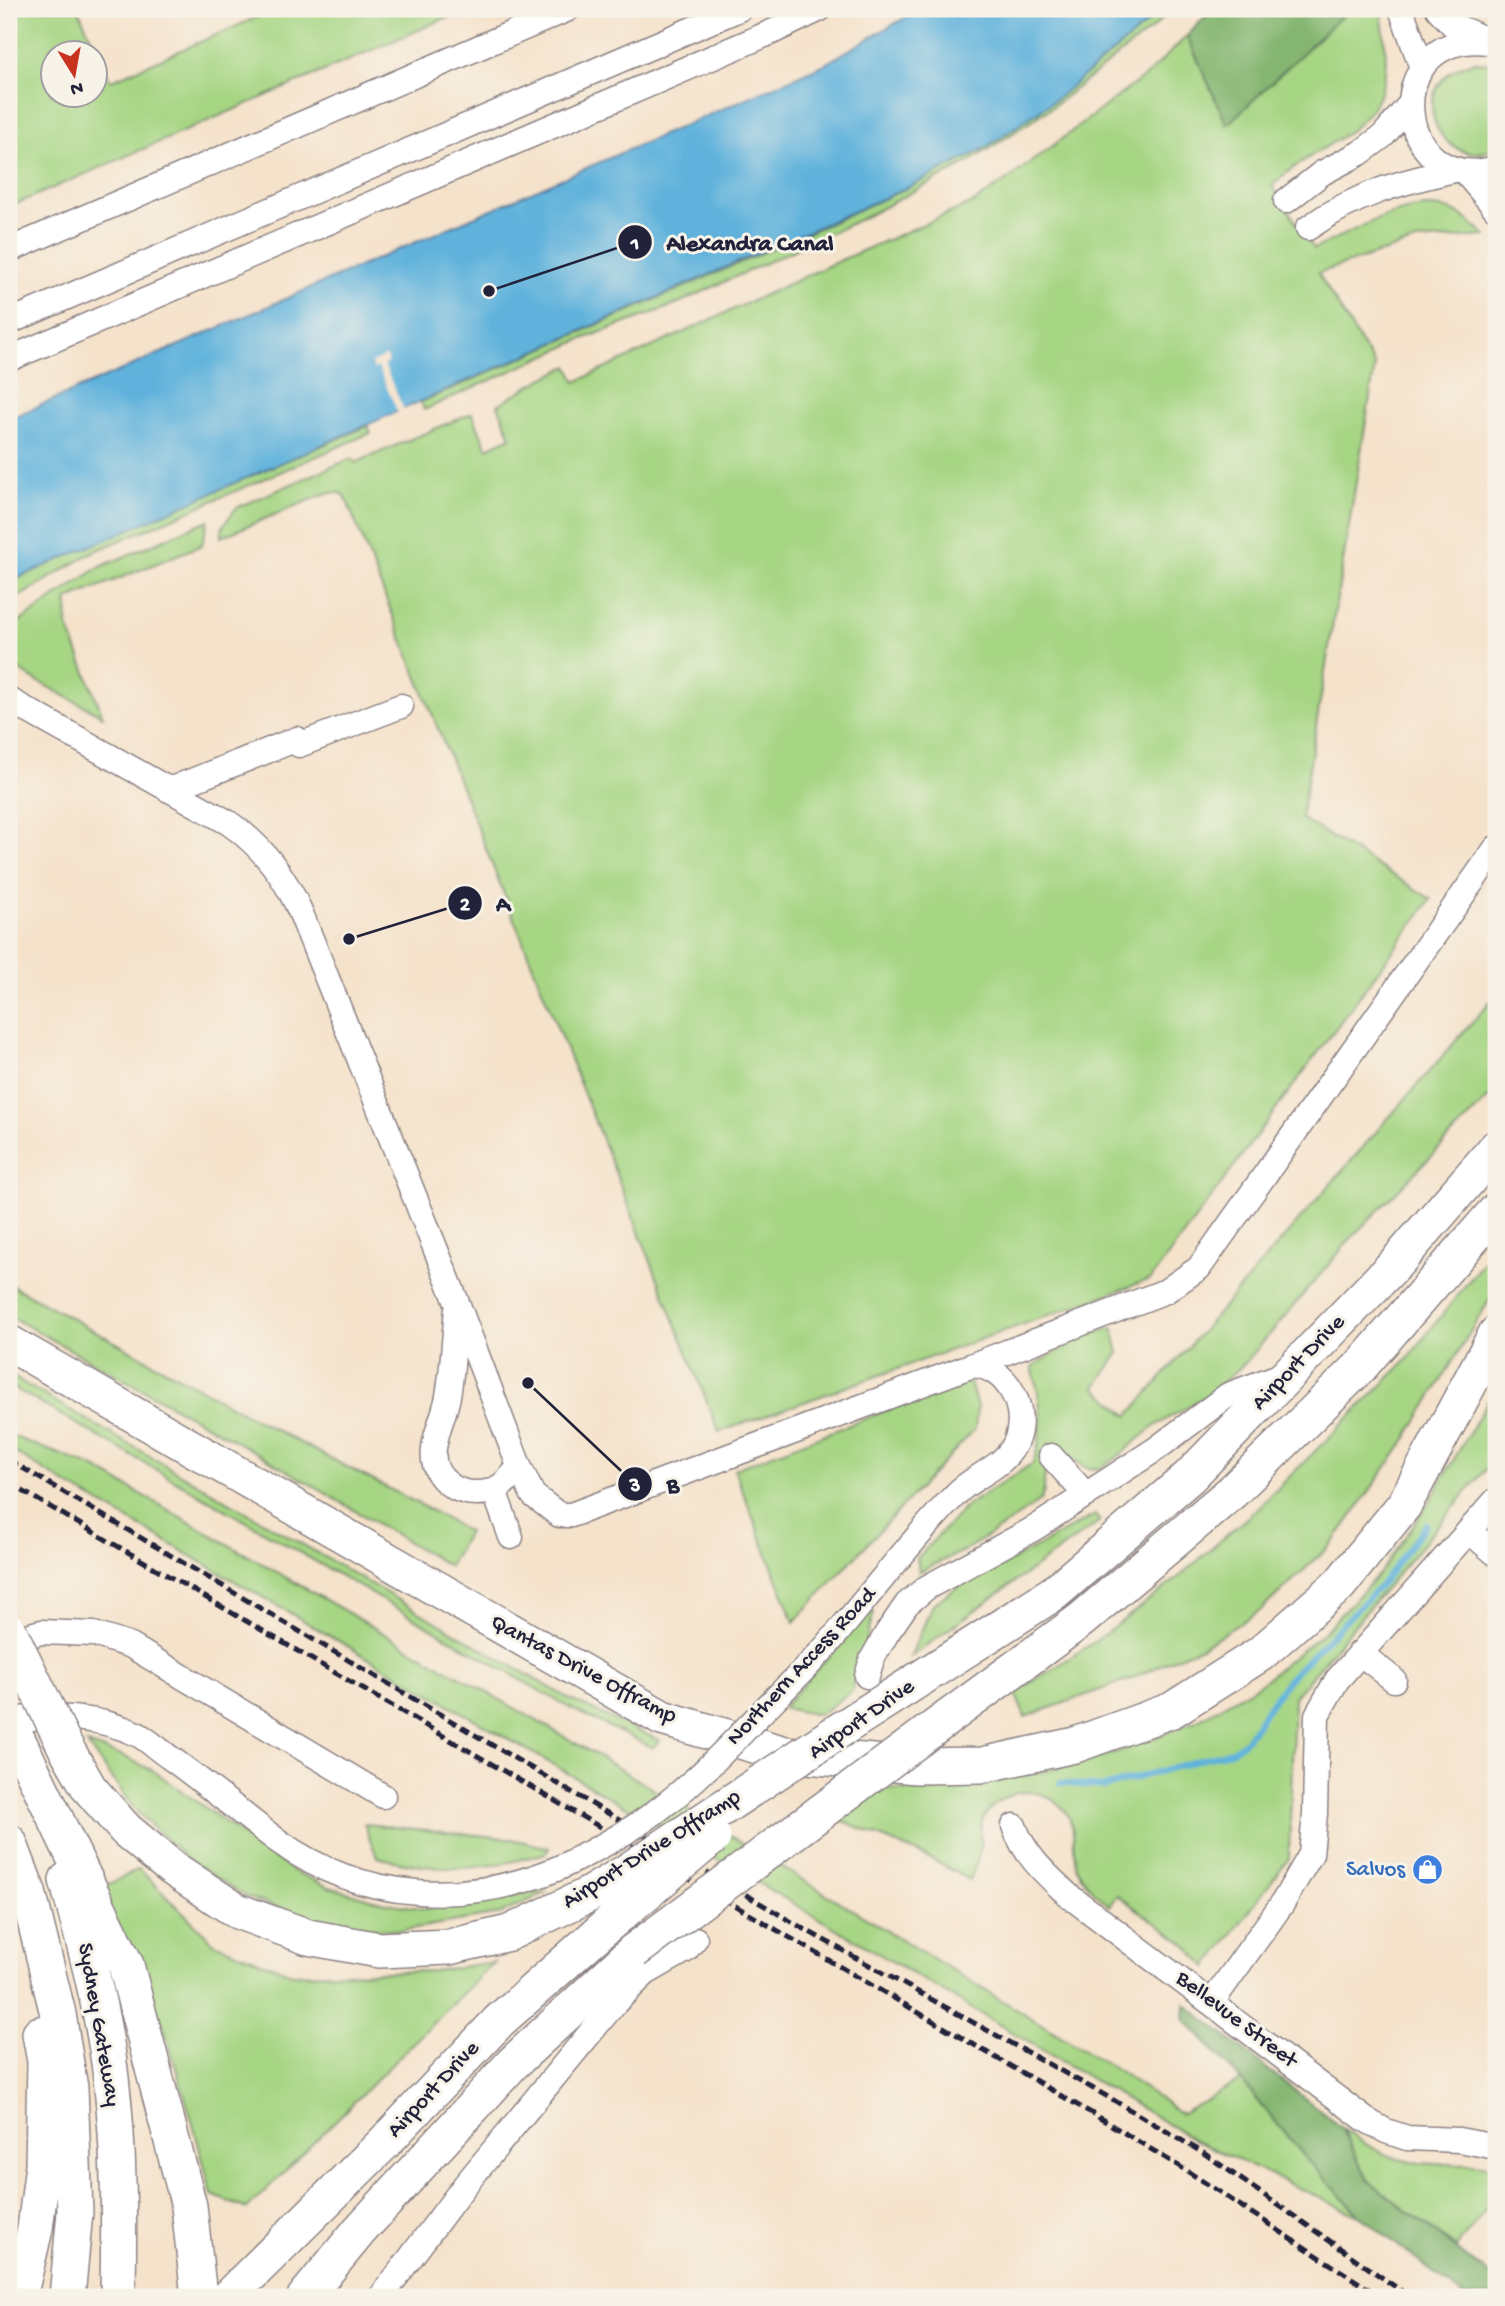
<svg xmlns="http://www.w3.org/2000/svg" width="1505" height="2306" viewBox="0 0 1505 2306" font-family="'Gochi Hand',sans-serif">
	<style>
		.green { fill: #a6d583; stroke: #647c5f; stroke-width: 2; fill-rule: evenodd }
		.forest { fill: #84b671; stroke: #536c56; stroke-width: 2 }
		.water { fill: #61b2dc; stroke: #426a8c; stroke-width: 2 }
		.pier { fill: #f5e2cb }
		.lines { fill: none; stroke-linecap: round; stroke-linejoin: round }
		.stream { stroke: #61b2dc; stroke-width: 6 }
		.minor-casing { stroke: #8c8283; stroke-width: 27 }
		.highway-casing { stroke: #8c8283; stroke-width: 38 }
		.minor { stroke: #fff; stroke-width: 24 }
		.highway { stroke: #fff; stroke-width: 35 }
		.rail { stroke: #22223b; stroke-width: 5; stroke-dasharray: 10 5; stroke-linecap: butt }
		.minor-bridge-casing { stroke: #8c8283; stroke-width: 27; stroke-linecap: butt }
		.highway-bridge-casing { stroke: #8c8283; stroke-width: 38; stroke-linecap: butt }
		.minor-bridge { stroke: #fff; stroke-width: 24 }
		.highway-bridge { stroke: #fff; stroke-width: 35 }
		.labels { text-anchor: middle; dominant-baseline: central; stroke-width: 6; stroke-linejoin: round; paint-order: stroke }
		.street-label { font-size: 23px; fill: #22223b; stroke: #f7f3e8 }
		.shop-label { font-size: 23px; fill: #366cbe; stroke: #f7f3e8; text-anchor: end }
		.leader { fill: none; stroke: #22223b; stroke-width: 2.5 }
		.callout-dot { fill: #22223b; stroke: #f7f3e8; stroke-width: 2.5 }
		.mark-label { font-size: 21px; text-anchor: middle; font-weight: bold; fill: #fff }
		.callout-label { font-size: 24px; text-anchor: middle; font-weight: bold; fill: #22223b; stroke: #f7f3e8; stroke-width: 6; stroke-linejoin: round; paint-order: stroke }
	</style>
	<rect width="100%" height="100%" fill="#f7f3e8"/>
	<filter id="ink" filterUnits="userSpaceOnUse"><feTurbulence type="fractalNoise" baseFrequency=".0143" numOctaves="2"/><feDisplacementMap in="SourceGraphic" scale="14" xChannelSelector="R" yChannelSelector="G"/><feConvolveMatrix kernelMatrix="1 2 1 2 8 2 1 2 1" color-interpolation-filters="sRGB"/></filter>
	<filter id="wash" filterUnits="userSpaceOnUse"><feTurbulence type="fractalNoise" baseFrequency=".00686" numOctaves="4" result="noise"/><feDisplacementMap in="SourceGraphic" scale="28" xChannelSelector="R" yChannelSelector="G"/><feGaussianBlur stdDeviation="1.57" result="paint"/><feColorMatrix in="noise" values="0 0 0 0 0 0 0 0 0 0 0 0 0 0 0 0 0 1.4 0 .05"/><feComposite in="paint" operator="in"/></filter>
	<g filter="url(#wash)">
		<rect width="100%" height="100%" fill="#f5e2cb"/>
		<!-- green -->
		<path class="green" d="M9 9H78L110 81 276 9H467L9 207ZM52 52H94V94H52Z
			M1159 9H1171L1154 27 1051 108 966 164 863 218 672 306 580 340 424 410 421 402 826 225 909 187 982 150 1055 100 1144 26Z
			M1349 9H1380C1383 21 1384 34 1385 46 1394 134 1322 136 1272 186L1314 249C1349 233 1407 198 1446 209 1463 213 1474 225 1486 236L1416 241 1318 273 1375 366 1301 818 1431 899 1151 1279 719 1432 345 496 340 493H327L221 537 223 526 236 508 352 458 355 463 472 413 487 448 511 437 498 405 527 387 568 366 576 382 832 264 975 202 1014 175 1149 73 1187 36 1227 124Z
			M1474 62 1489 63 1496 67V148C1437 175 1399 80 1474 62Z
			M368 426 371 433 93 552 9 603V579Z
			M208 520 202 545 68 599 67 624 103 716 33 679 9 662V629L98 568Z
			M1496 995V1090L1352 1237 1246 1362 1210 1394 1155 1426 1115 1459 1099 1469 1087 1468 1060 1452 1045 1460 1044 1490 1041 1500 1009 1523 965 1550 919 1572 917 1558 966 1506 1033 1463C1045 1432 1041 1398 1032 1367L1085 1335 1113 1328 1119 1353 1095 1387 1128 1416Z
			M1496 1246V1289L1406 1439 1333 1543 1261 1610 1201 1647 1128 1680 1025 1717 1015 1693 1096 1641 1179 1577 1258 1508 1406 1361Z
			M9 1284 285 1435 432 1511 468 1532 449 1566 252 1450 9 1316Z
			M13 1377 573 1701 659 1740 653 1748 570 1708 9 1385Z
			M969 1379 977 1407 975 1429 794 1622 734 1469Z
			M1496 1387V1457L1294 1697 1289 1858 1207 1967 1185 1944 1117 1895 1109 1906C1098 1895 1084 1883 1078 1869 1072 1856 1075 1844 1073 1832 1070 1806 1047 1791 1024 1792 1008 1793 992 1804 984 1817 978 1828 982 1838 980 1849 979 1859 973 1870 970 1880L927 1857 829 1815 867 1788 931 1791 968 1787 1079 1764 1129 1748 1196 1721 1260 1684 1324 1632 1380 1573 1428 1504Z
			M9 1435 93 1467 600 1757 1122 2073 1182 2114 1241 2080 1305 2157 1361 2217 1197 2141 772 1891 63 1482 9 1449Z
			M1095 1515 1100 1521 910 1657 933 1604 984 1569 989 1573Z
			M870 1610 874 1612 852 1691 819 1715 782 1708Z
			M87 1744 125 1757 154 1771 293 1871 329 1887 385 1903 426 1909 533 1892 545 1893 500 1914 397 1931 319 1922 247 1897 188 1860 136 1811Z
			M364 1824 507 1838 549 1848 546 1853C482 1871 443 1874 377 1857Z
			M139 1869 214 1943 292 1974 434 1971 494 1962 247 2209 212 2195 193 2124 163 2025 133 1968 97 1890Z
			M1342 2128C1376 2153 1399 2165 1442 2164 1461 2164 1478 2162 1496 2168V2196L1456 2248 1368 2181Z"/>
		<!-- forest -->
		<path class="forest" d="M1212 9H1349L1227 125 1187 36Z
			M1185 2004 1342 2128 1369 2181 1496 2280V2297H1465L1361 2217 1305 2157 1241 2080 1184 2019Z"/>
		<!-- water -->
		<path class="water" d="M920 9H1159L1144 26 1055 100 982 150 909 187 9 582V419L823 65Z"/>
		<!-- pier -->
		<path class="pier" d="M386 356 388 363 384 365 404 410 398 413 378 367 374 369 371 363Z"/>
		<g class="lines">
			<!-- stream -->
			<path class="stream" d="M1060 1783 1104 1787 1232 1751 1246 1740 1280 1690 1294 1673 1380 1586 1426 1525"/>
		</g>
	</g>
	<g filter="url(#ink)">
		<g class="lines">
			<defs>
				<path id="minor" d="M1401 9 1422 68
					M1438 9 1453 25 1487 40
					M1496 43C1376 22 1390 198 1496 168
					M1464 171 1496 209
					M1286 201 1322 173 1360 153 1383 136 1410 104
					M1308 228C1356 194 1398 183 1454 170
					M9 250 568 9
					M9 322 739 9
					M9 359 774 31 820 9
					M9 700 229 823C261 845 284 875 300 911L458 1305 519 1466 533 1495 559 1515H571L973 1365C1008 1368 1029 1409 1016 1441 1006 1467 974 1475 957 1493 911 1540 871 1594 828 1644 807 1668 783 1690 761 1713
					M299 745 401 706
					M169 790 297 739
					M457 1309C454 1338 453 1367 448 1396 443 1426 417 1462 450 1485 457 1490 466 1493 475 1493 496 1494 508 1482 519 1466
					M973 1365 1166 1291 1199 1268 1496 848
					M1051 1456 1086 1495
					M494 1490 511 1537
					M1470 1532 1496 1554
					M9 1641 41 1632 94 1634 131 1646 383 1796
					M1360 1653 1394 1680
					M867 1676 872 1659 887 1633 907 1604 926 1588 1035 1528 1156 1449 1228 1395 1282 1375
					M9 1720C52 1715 98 1715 139 1735 149 1741 159 1750 169 1757 206 1783 241 1814 278 1841 362 1902 468 1907 561 1867
					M1014 1826C1025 1856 1045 1873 1068 1895L1366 2120 1386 2131 1407 2138 1459 2140 1496 2147
					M1212 2002 1282 1904 1311 1854 1315 1814 1317 1715 1337 1680 1496 1500
					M381 2297 465 2185 614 2004 646 1973 686 1950 695 1939"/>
				<path id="highway" d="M9 1343 662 1718 785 1754 917 1766 982 1765 1075 1745 1172 1710 1260 1654 1339 1585 1404 1505 1496 1334
					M9 1722 126 1965 189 2206 199 2297
					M843 1728 1054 1593 1189 1477 1397 1262 1496 1148
					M927 1733 1081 1620 1233 1491 1359 1368 1496 1211
					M65 1746 89 1788 126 1830 172 1868 237 1911 308 1937 379 1950 449 1947 509 1933 588 1895
					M9 1842 28 1892 58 2014 70 2088 75 2212 67 2297
					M67 1880C85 1945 103 2011 111 2078 120 2151 119 2224 118 2297
					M19 2297 35 2229 43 2165 45 2061 40 2034
					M228 2297 383 2144 499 2021 611 1922
					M305 2297 360 2230 513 2063 634 1951"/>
			</defs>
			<!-- minor casing -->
			<use href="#minor" class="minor-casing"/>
			<!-- highway casing -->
			<use href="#highway" class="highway-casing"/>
			<!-- minor -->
			<use href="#minor" class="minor"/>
			<!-- highway -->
			<use href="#highway" class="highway"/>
			<!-- rail -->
			<path class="rail" d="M9 1460 804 1929 1110 2098 1205 2154 1410 2297
				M9 1483 1098 2117 1187 2171 1381 2297"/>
			<defs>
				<path id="minor-bridge" d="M561 1867C596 1850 632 1831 663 1806 699 1779 730 1745 761 1713"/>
				<path id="highway-bridge" d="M9 1631 65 1746
					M588 1895 623 1874 843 1728
					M611 1922 713 1837
					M634 1951 927 1733"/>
			</defs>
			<!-- minor-bridge casing -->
			<use href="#minor-bridge" class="minor-bridge-casing"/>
			<!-- highway-bridge casing -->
			<use href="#highway-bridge" class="highway-bridge-casing"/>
			<!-- minor-bridge -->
			<use href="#minor-bridge" class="minor-bridge"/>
			<!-- highway-bridge -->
			<use href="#highway-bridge" class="highway-bridge"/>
		</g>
	</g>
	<!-- icons -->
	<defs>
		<symbol id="shop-disc" viewBox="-11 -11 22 22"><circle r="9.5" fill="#3f7fe0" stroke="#f7f3e8"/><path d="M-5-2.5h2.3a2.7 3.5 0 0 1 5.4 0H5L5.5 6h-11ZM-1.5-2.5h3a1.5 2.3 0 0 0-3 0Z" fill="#fff"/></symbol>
	</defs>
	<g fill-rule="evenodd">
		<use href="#shop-disc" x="1410" y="1852" width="35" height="35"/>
	</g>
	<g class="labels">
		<!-- street labels -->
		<g class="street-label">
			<text transform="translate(1299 1363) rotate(-46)">Airport Drive</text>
			<text transform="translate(802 1667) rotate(-47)">Northern Access Road</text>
			<text transform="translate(583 1670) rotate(28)">Qantas Drive Offramp</text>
			<text transform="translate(862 1720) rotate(-35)">Airport Drive</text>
			<text transform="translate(652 1850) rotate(-32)">Airport Drive Offramp</text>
			<text transform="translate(1236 2020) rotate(37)">Bellevue Street</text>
			<text transform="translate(98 2025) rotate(80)">Sydney Gateway</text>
			<text transform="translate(434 2090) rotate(-47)">Airport Drive</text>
		</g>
		<!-- shop labels -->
		<g class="shop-label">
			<text x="1405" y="1870">Salvos</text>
		</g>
	</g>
	<!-- callouts -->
	<path class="leader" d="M489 291L635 242M349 939L465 903M528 1383L635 1484"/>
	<g class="callout-dot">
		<circle cx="489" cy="291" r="7"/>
		<circle cx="349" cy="939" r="7"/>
		<circle cx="528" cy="1383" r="7"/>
		<circle cx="635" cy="242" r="18"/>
		<circle cx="465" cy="903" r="18"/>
		<circle cx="635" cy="1484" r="18"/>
	</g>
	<g class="mark-label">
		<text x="635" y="249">1</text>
		<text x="465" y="910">2</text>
		<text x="635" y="1491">3</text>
	</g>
	<g class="callout-label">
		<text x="750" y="250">Alexandra Canal</text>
		<text x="503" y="911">A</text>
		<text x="673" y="1492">B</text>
	</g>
	<!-- margin -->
	<rect width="1505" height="2306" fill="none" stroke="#f7f3e8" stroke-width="35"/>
	<!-- north arrow -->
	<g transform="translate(74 74) rotate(169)"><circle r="33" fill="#f7f3e8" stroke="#a29fa3" stroke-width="2"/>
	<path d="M0-5L12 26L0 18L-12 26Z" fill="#c8321e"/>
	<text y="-10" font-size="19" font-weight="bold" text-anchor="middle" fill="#22223b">N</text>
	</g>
</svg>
